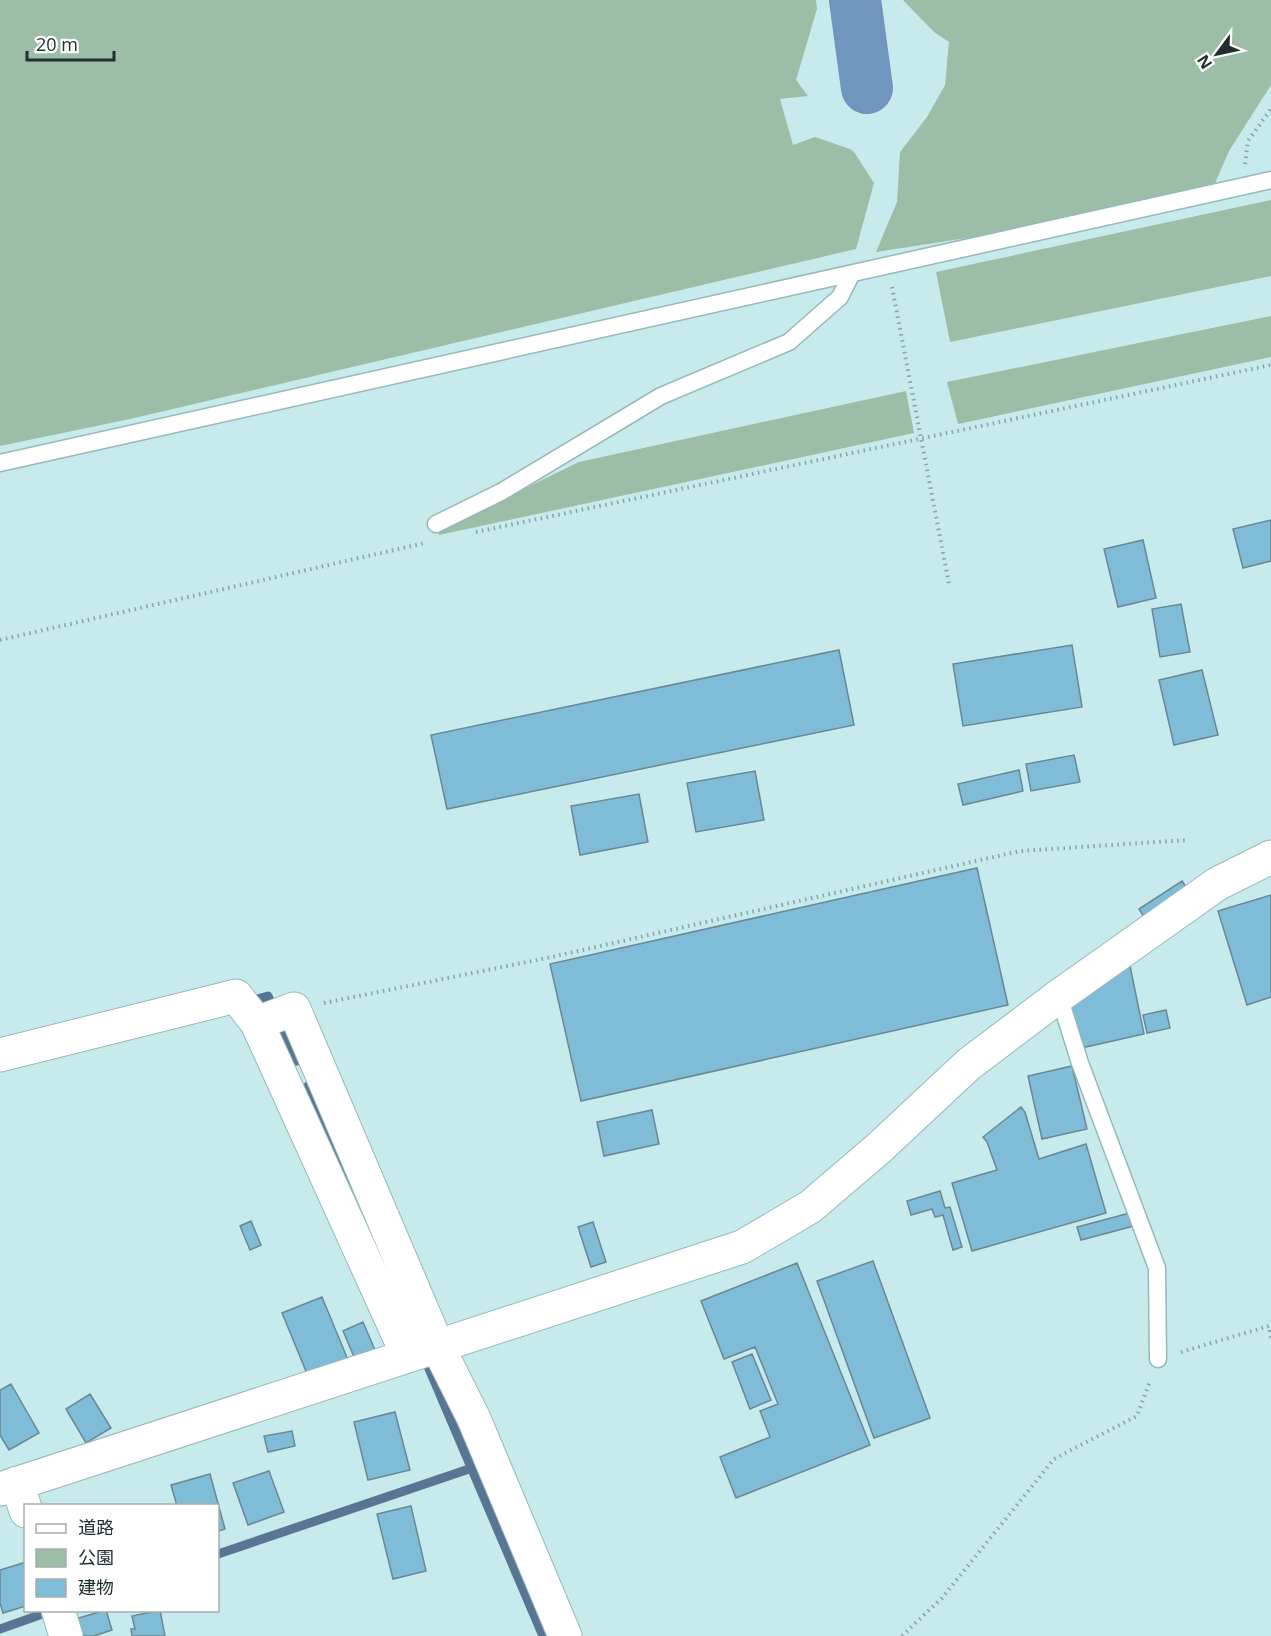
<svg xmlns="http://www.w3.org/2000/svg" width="1271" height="1636" viewBox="0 0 1271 1636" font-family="'Open Sans','Noto Sans JP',sans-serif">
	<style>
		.green { fill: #9cbda6 }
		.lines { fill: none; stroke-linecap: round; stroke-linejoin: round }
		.stream { stroke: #587693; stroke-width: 9 }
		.river { stroke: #7095be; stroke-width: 52 }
		.building { fill: #7ebcd7; stroke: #6c8794; stroke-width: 1.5 }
		.service-casing { stroke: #96b8bb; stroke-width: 19 }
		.minor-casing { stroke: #96b8bb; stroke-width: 35 }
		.path { stroke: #88a3a5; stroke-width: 4; stroke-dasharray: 1.5 4.5; stroke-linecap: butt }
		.service { stroke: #fff; stroke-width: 16 }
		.minor { stroke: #fff; stroke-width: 33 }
	</style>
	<rect width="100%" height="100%" fill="#c7eaed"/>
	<!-- green -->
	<path class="green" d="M0 0H816L817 9 796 80 808 96 780 99 793 145 815 137 850 149 854 152 874 183 856 249 130 419 0 446Z
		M903 0H1271V85L1229 151 1215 183 999 233 876 252 897 202 900 152 927 117 945 85 949 42 934 32Z
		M1271 200V276L950 342 936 272Z
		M1271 316V357L958 424 947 382Z
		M906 391 914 433 439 535 437 531 579 462Z"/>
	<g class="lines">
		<!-- stream -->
		<path class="stream" d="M257 999 268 996 297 1061
			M308 1086 373 1239
			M424 1357 543 1636
			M218 1554 472 1468
			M0 1629 51 1611"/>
		<!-- river -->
		<path class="river" d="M855 0 867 88"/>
	</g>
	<!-- building -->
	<path class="building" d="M1271 520V561L1243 568 1233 529Z
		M1143 540 1156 598 1118 607 1104 549Z
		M1181 604 1190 652 1160 657 1152 609Z
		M1072 645 1082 707 963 726 953 664Z
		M839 650 854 725 447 809 431 735Z
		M1202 670 1218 735 1174 745 1159 680Z
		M1074 755 1080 782 1031 791 1026 764Z
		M1019 770 1023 791 963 805 958 784Z
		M755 771 764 820 696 832 687 783Z
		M639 794 648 842 580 855 571 806Z
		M977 868 1008 1005 581 1101 550 964Z
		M1182 881 1189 891 1146 920 1139 909Z
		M1271 895V997L1247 1005 1218 911Z
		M1128 956 1144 1034 1081 1048 1067 997Z
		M1166 1010 1170 1028 1147 1033 1143 1015Z
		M1072 1066 1087 1129 1042 1139 1028 1076Z
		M1021 1107 1025 1112 1039 1159 1086 1144 1106 1213 972 1251 952 1183 997 1170 987 1142 983 1137Z
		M652 1110 659 1144 604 1156 597 1122Z
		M940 1191 945 1208 950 1207 962 1247 953 1250 943 1215 935 1217 932 1209 911 1215 907 1201Z
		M1130 1213 1134 1226 1081 1240 1077 1227Z
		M251 1221 261 1245 250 1250 240 1226Z
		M593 1222 606 1262 591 1267 578 1227Z
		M873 1261 930 1418 874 1438 817 1281Z
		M797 1263 870 1445 736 1498 720 1457 770 1437 760 1411 778 1404 755 1347 724 1359 701 1301Z
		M322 1297 348 1360 308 1376 282 1313Z
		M363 1322 375 1350 355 1359 343 1331Z
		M752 1354 771 1400 750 1409 732 1362Z
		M11 1384 39 1433 9 1450 0 1435V1390Z
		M90 1394 111 1428 86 1443 66 1409Z
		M395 1412 410 1470 368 1480 354 1422Z
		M292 1431 295 1446 268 1452 264 1436Z
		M269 1471 284 1512 248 1525 233 1483Z
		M210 1474 225 1529 218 1531V1506H177L171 1485Z
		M411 1506 426 1571 393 1579 377 1514Z
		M26 1562V1606L3 1613 0 1603V1570Z
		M106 1610 112 1630 94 1636H78L72 1620Z
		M160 1610 165 1636H132L131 1629H135L132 1616Z"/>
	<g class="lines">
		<defs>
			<path id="service" d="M0 463 1271 180
				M436 524 501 492 661 396 789 342 840 297 851 275
				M1059 996 1080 1063 1157 1268 1158 1359"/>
			<path id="minor" d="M257 1023 294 1009 437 1345 474 1419 565 1636
				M0 1055 236 996 257 1023 408 1356
				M17 1483 26 1511
				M0 1489 742 1247 810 1207 879 1148 969 1064 1059 996 1217 884 1271 857
				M58 1610 66 1636"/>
		</defs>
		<!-- service casing -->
		<use href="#service" class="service-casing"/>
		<!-- minor casing -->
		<use href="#minor" class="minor-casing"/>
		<!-- path -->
		<path class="path" d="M1245 164 1248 141 1271 109
			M892 287 949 584
			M476 532 1271 365
			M0 640 425 543
			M324 1003 547 958 1020 851 1187 840
			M1181 1352 1269 1326 1271 1339
			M902 1636 942 1598 1054 1459 1137 1416 1150 1381"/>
		<!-- service -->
		<use href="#service" class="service"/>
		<!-- minor -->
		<use href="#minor" class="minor"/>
	</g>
	<!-- legend -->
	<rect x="24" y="1504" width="195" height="108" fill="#ffffff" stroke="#a6acac" stroke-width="1.5"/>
	<rect x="36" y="1524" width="30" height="9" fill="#ffffff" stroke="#a6acac" stroke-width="1.5"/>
	<text x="78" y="1534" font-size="18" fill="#212f30">道路</text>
	<rect x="36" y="1549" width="30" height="18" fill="#9cbda6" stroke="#a6acac" stroke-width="1.5"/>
	<text x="78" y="1564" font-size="18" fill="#212f30">公園</text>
	<rect x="36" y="1579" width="30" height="18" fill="#7ebcd7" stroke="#a6acac" stroke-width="1.5"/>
	<text x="78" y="1594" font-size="18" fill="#212f30">建物</text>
	<!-- north arrow -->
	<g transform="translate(1217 54) rotate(237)" stroke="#ffffff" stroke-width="4.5" paint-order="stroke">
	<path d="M0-4.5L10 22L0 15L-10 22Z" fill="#212f30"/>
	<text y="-9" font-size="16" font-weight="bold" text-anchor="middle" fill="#212f30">N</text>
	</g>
	<!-- scale -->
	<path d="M27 51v9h87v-9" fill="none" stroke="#212f30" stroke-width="3"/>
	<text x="36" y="51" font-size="18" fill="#212f30" stroke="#ffffff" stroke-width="4.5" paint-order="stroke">20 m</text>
</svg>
